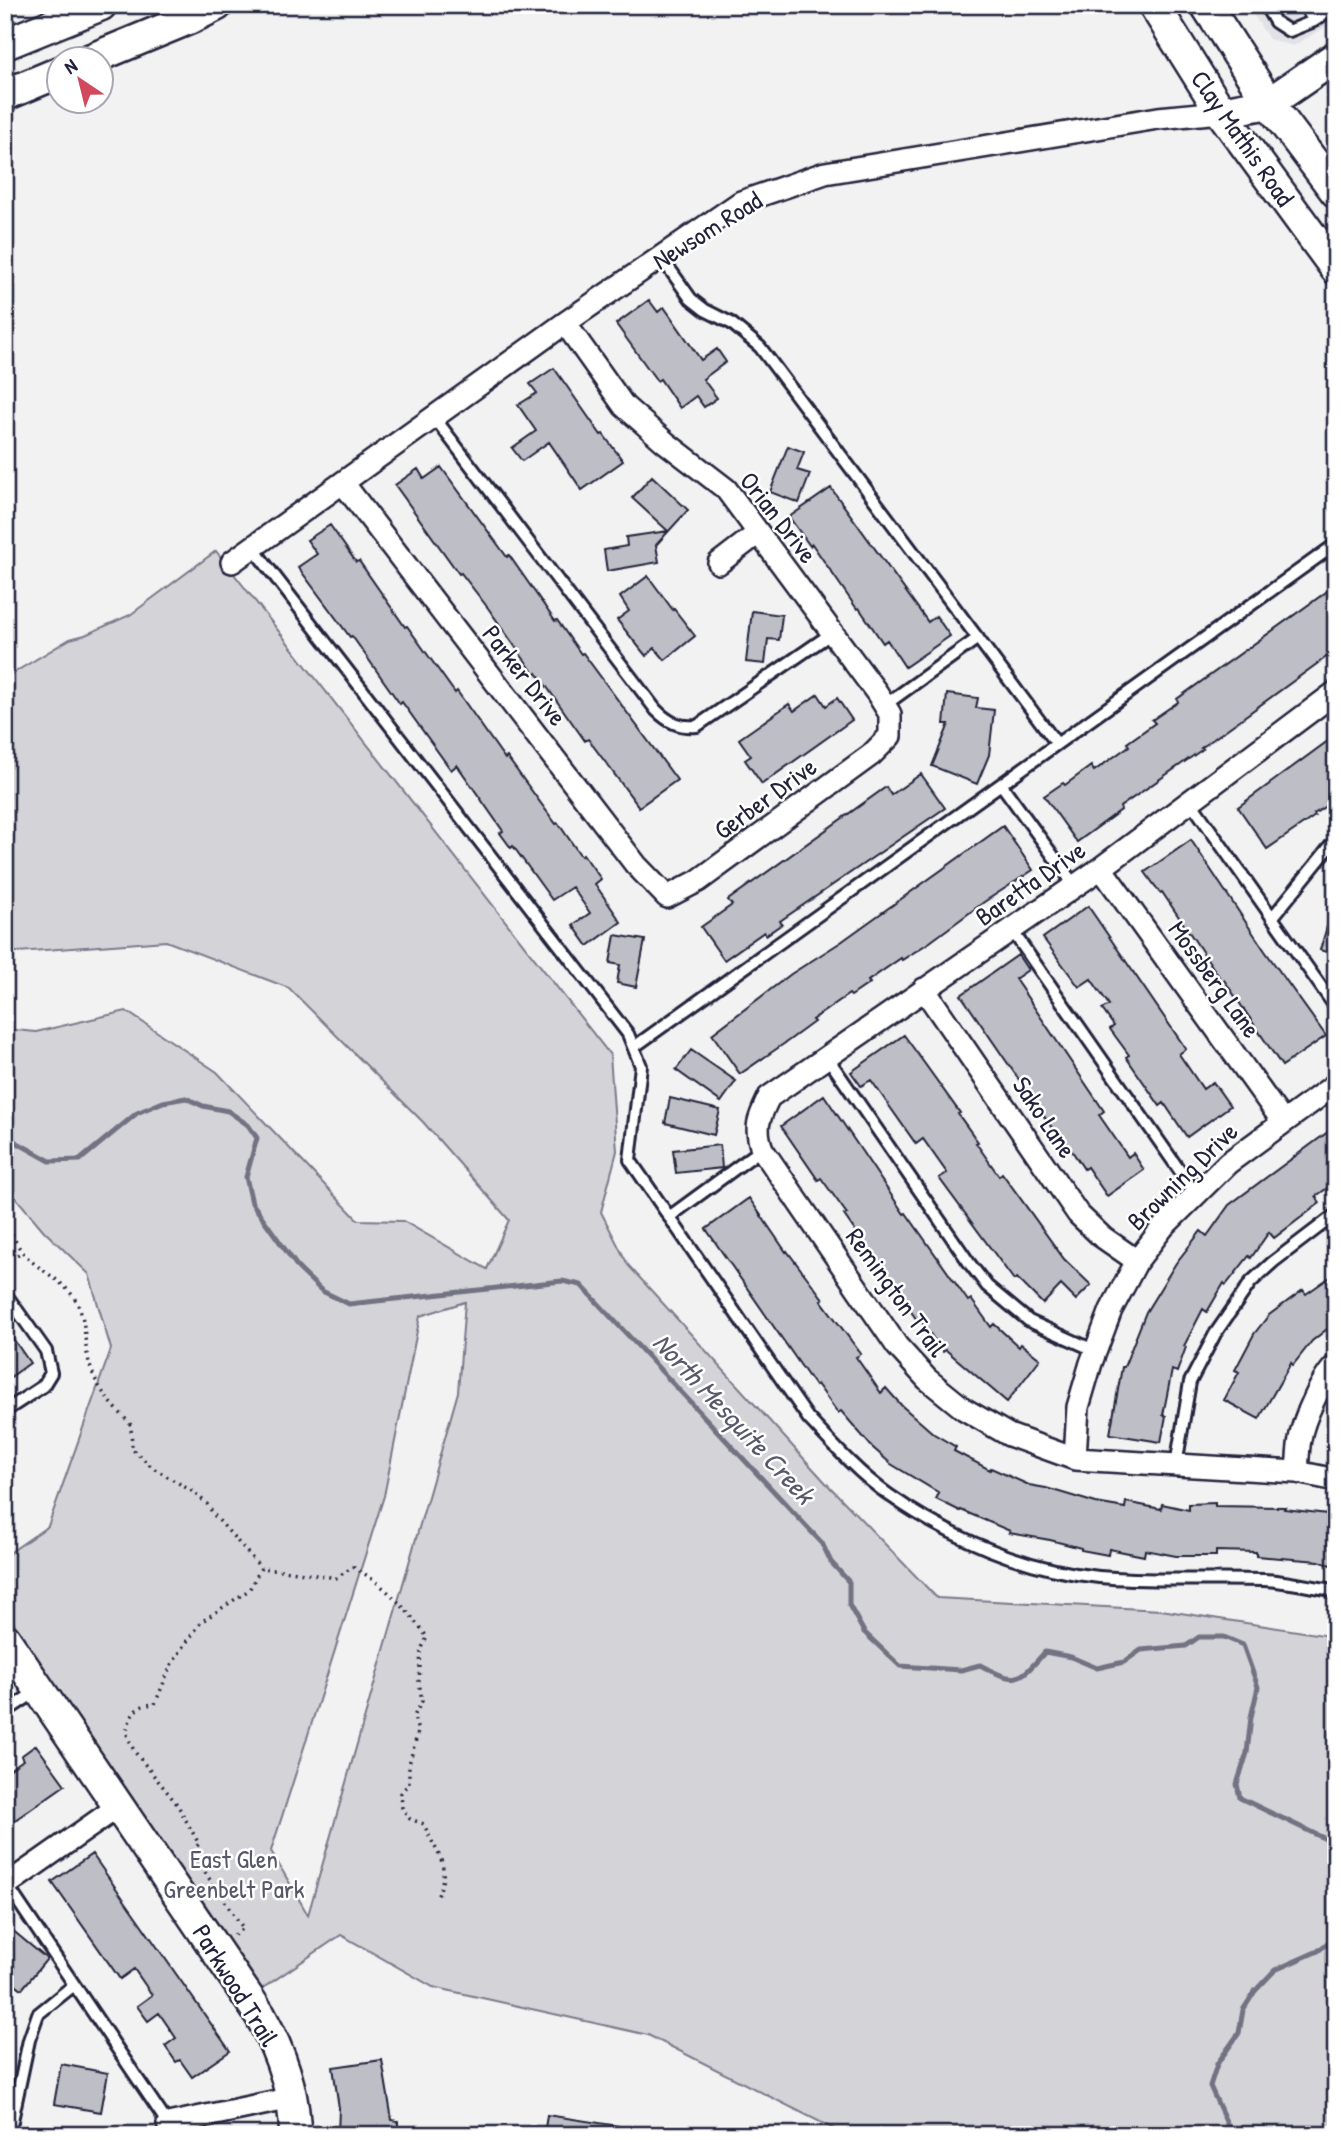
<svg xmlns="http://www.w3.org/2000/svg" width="1341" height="2140" viewBox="0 0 1341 2140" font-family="'Patrick Hand',sans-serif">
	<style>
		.built { fill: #e2e2e6 }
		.green { fill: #d3d3d8; stroke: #7a7a8a; stroke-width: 2; fill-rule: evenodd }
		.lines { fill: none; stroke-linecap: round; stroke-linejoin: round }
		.stream { stroke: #727282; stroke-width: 5 }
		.building { fill: #bebec6; stroke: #22223b; stroke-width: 2 }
		.lane-casing { stroke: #22223b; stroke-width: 16 }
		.street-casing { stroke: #22223b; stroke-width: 26 }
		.secondary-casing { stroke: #22223b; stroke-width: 35 }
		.path { stroke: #22223b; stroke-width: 3.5; stroke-dasharray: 2 5; stroke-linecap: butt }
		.lane { stroke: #fff; stroke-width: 10 }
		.street { stroke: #fff; stroke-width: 21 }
		.secondary { stroke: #fff; stroke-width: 30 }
		.labels { text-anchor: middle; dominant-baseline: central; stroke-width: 5; stroke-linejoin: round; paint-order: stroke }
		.street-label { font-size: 26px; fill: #22223b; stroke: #fff }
		.park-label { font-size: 26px; fill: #57576a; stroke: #fff }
		.water-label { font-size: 28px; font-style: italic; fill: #58586b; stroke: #fff }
	</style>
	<rect width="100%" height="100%" fill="#f2f2f3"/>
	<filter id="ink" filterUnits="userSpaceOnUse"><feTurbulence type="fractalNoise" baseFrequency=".0143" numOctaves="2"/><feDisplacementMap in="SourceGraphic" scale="14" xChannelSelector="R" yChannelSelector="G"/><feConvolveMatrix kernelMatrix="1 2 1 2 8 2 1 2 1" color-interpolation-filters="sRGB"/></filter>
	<g filter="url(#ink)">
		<!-- built -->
		<path class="built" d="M1247 5H1336V21L1293 46 1269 39Z"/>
		<!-- green -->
		<path class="green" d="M216 551 610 1055 617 1151 601 1212 628 1265 826 1483 937 1598 1161 1610 1336 1637V2135H846L648 2035 433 1987 341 1935 260 1990 5 1610V1556L48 1526 111 1349 89 1274 44 1231 5 1185V1029L36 1032 126 1011 217 1072 358 1220 403 1221 487 1269 509 1220 423 1122 289 988 166 941 5 953V678L70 639 85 635 130 615ZM465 1302 458 1392 308 1915 271 1851 384 1496 420 1316Z"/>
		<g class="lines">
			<!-- stream -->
			<path class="stream" d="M5 1136 50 1161 80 1160 137 1113 163 1102 186 1098 203 1106 228 1111 248 1125 257 1138 246 1177 252 1203 299 1269 322 1291 349 1304 562 1281 581 1285 822 1543 831 1562 849 1582V1605L864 1632 900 1666 961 1670 980 1665C1016 1684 1018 1683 1045 1652L1071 1657 1097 1668 1124 1662 1141 1650 1186 1646 1199 1637H1224L1243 1645 1258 1687 1251 1717 1247 1753 1237 1784 1240 1798 1336 1844
				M1232 2135 1210 2086 1217 2064 1239 2033 1243 2010 1255 1991 1275 1970 1318 1951 1336 1936"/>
		</g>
		<!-- building -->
		<path class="building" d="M649 300 658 312 664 307 701 360 717 349 726 362 703 379 717 398 704 407 696 396 680 408 660 379 657 381 616 324Z
			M554 368 601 435 603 434 623 461 582 490 549 442 522 461 512 448 536 431 518 405 537 393 530 384Z
			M788 446 804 452 797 470 810 474 799 503 770 492Z
			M441 467 507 557 509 555 555 621 557 620 581 654 583 653 677 780 639 807 588 739 585 741 537 673 535 675 488 608 461 573 459 574 395 485 418 469 424 479Z
			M652 476 688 510 656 545 659 562 607 571 604 550 627 546 626 537 668 531 632 498Z
			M831 488 928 622 936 616 950 636 905 667 887 640 883 643 859 608 857 609 812 544 810 546 789 517Z
			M330 525 356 562 359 561 405 627 407 626 455 693 457 691 505 759 507 757 556 824 558 823 581 856 583 854 601 879 595 884 621 922 588 946 573 925 590 913 572 887 552 900 513 846 511 848 500 833 503 831 457 765 451 770 402 702 400 704 352 636 350 637 298 567 317 554 307 540Z
			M648 576 673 610 674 609 695 636 665 660 655 648 646 656 617 620 629 611 620 597Z
			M1336 585V650L1201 748 1203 749 1120 807 1121 810 1077 842 1044 796 1063 783 1065 785 1091 766 1094 771 1129 746 1127 743 1155 723 1152 720 1178 702 1177 699Z
			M752 611 782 615 779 640 768 639 765 664 746 662Z
			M818 694 826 706 837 698 852 720 762 784 745 760 751 756 739 739 789 704 794 711Z
			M947 694 978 698 976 708 994 710 989 755 977 784 932 766 949 724H944Z
			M1336 735V799L1314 814 1315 816 1267 849 1238 807Z
			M921 774 945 808 780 921 782 924 766 935 764 932 724 960 701 927 732 905 728 900 886 787 891 795Z
			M1003 826 1033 870 984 902 930 942 902 960 901 958 868 981 870 983 851 996 849 994 812 1020 814 1022 788 1041 740 1074 712 1034 791 974 841 942Z
			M1191 840 1265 951 1326 1036 1282 1066 1224 980 1222 981 1162 892 1160 893 1145 872Z
			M1088 906 1186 1049 1179 1054 1203 1089 1213 1082 1230 1106 1187 1137 1164 1103 1160 1106 1126 1057 1129 1055 1110 1029 1114 1026 1102 1009 1109 1005 1091 979 1079 987 1043 938Z
			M1332 910H1336V955L1320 950Z
			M615 935 645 940 636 987 617 983 620 965 610 963Z
			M1018 955 1028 970 1015 979 1104 1111 1099 1115 1128 1157 1133 1153 1144 1170 1107 1196 1087 1167 1084 1169 1064 1139 1061 1141 961 995Z
			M904 1035 960 1113 958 1114 978 1142 976 1143 999 1176 1002 1173 1064 1259 1091 1285 1076 1300 1061 1285 1043 1304 1017 1278 1014 1280 939 1178 947 1173 923 1139 916 1144 871 1080 861 1086 851 1072Z
			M691 1050 736 1081 721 1102 676 1070Z
			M824 1095 904 1214 906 1213 968 1301 971 1299 991 1327 994 1324 1019 1347 1021 1344 1040 1359 1007 1402 946 1350 943 1352 921 1321 919 1323 844 1215 847 1214 821 1178 818 1180 781 1126Z
			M670 1098 720 1110 714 1135 665 1123Z
			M1336 1126V1182L1316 1196 1320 1203 1274 1238 1269 1232 1251 1258 1249 1256 1226 1285 1224 1283 1207 1312 1203 1309 1184 1346 1186 1347 1177 1372 1172 1370 1163 1415 1166 1416 1161 1442 1110 1434 1122 1367H1124L1146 1312 1176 1263 1201 1231 1207 1236 1229 1205Z
			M720 1145 722 1168 676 1173 673 1150Z
			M749 1198 786 1252 787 1251 809 1280 823 1299 821 1300 861 1354 856 1357 881 1393 886 1388 902 1406 934 1434 956 1447 954 1451 990 1470 991 1468 1029 1485 1046 1488 1096 1503 1125 1508 1126 1502 1161 1509 1162 1504 1189 1510V1504L1215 1503V1506L1285 1507 1284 1509 1336 1515V1567L1319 1561 1256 1556V1552L1216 1551V1556H1176L1145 1550 1144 1556 1109 1549 1108 1555 1081 1550V1548L1050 1540 1009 1533 1010 1531 961 1510 960 1511 936 1499 939 1493 891 1464 872 1447 841 1411 838 1413 817 1384 815 1386 706 1229Z
			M1336 1273V1322L1312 1341 1293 1365 1291 1363 1259 1419 1224 1400 1239 1372 1235 1370 1254 1334 1269 1315 1303 1290 1306 1294Z
			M5 1327 30 1363 5 1381Z
			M36 1745 65 1785 5 1827V1773L23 1760 21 1756Z
			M92 1854 230 2051 192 2077 180 2060 176 2062 165 2046 176 2038 159 2013 148 2021 137 2006 152 1995 134 1969 120 1979 52 1882Z
			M5 1924 47 1959 22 1989 5 1976Z
			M382 2060 392 2120 398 2121V2135H338L339 2108 333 2067Z
			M61 2064 108 2073 101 2112 54 2104Z
			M547 2115 619 2126 618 2135H544Z"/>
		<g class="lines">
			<defs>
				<path id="lane" d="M1265 5 1275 22 1289 31 1314 21 1336 6
					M1304 5 1314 21
					M661 257 691 299 705 310 731 323 760 347 1057 744
					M434 417 656 710C668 722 679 728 697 726L832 633
					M253 548 628 1034 641 1066 630 1160 808 1418C833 1445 859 1474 889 1495 950 1538 1025 1570 1099 1577 1154 1582 1209 1578 1264 1580 1285 1581 1306 1586 1327 1589L1336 1594
					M885 705 978 638
					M1001 784 1075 886
					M1190 801 1336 1008
					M1272 918 1336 839
					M1011 929 1196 1194
					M634 1047 1336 544
					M827 1057 970 1264 987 1286 1029 1321 1096 1351
					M669 1217 762 1149
					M5 1293 46 1351 51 1373 43 1386 5 1411
					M1176 1465 1190 1382 1215 1334 1251 1282 1273 1262 1336 1214
					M5 1712 37 1691
					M7 1885 168 2124
					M9 2135 29 2040 38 2014 74 1985"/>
				<path id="street" d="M343 483 636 865 667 897 698 881 871 755 890 736V714L877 693 726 489 665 442 624 406 565 323
					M232 562 565 323 741 202 825 173 1158 118 1221 112
					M719 563 758 533
					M1336 692 1101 868 769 1097C759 1118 754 1127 762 1149L897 1346 927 1379 964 1409 1009 1435 1075 1459 1297 1472 1336 1480
					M1101 868 1283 1122
					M924 989 1078 1214 1101 1236 1137 1261
					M1075 1459 1078 1407 1091 1363 1111 1310 1137 1261 1163 1227 1228 1163 1336 1084
					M1297 1472C1298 1461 1298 1450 1300 1439 1303 1420 1322 1378 1336 1365
					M5 1886 119 1806
					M168 2124 292 2098"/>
				<path id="secondary" d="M1154 5 1221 112 1336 269
					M1206 5 1269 103 1336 192
					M5 44 101 5
					M89 60 191 18 217 5
					M5 95 60 72
					M1221 112 1269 103 1336 57
					M5 1639 260 2015C280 2051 295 2093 295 2135"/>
			</defs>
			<!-- lane casing -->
			<use href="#lane" class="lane-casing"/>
			<!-- street casing -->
			<use href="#street" class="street-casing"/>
			<!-- secondary casing -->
			<use href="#secondary" class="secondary-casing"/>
			<!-- path -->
			<path class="path" d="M5 1222C12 1230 14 1241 21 1250 38 1273 70 1280 80 1310 86 1325 84 1342 88 1358 95 1389 111 1402 131 1425L132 1449 153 1468 195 1493 207 1504 214 1515 261 1568
				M5 1262 22 1252
				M234 1935 243 1928 191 1852 199 1844 177 1804 134 1751 126 1732C132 1714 134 1705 155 1704L171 1665 201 1622 249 1590 261 1568 291 1571 336 1578 353 1567C383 1583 407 1609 427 1637L421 1650 419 1681 422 1701 414 1716 418 1732 409 1764V1783L401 1793 402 1808 410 1819 424 1824C437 1857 452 1861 437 1898"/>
			<!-- lane -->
			<use href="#lane" class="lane"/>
			<!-- street -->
			<use href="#street" class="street"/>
			<!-- secondary -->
			<use href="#secondary" class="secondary"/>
		</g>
	</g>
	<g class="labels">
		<!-- street labels -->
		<g class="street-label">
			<text transform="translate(1243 138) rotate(55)">Clay Mathis Road</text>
			<text transform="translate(707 230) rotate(-32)">Newsom Road</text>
			<text transform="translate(779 517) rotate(52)">Orian Drive</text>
			<text transform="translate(525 675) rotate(52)">Parker Drive</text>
			<text transform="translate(765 798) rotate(-36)">Gerber Drive</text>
			<text transform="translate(1030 883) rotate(-35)">Baretta Drive</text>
			<text transform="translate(1215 979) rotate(54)">Mossberg Lane</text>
			<text transform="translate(1045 1117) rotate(56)">Sako Lane</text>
			<text transform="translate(1182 1176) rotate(-44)">Browning Drive</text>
			<text transform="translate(897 1292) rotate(54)">Remington Trail</text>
			<text transform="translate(236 1985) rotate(58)">Parkwood Trail</text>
		</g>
		<!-- park labels -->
		<g class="park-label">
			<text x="234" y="1858">East Glen<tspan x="234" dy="30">Greenbelt Park</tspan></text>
		</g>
		<!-- water labels -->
		<g class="water-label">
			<text transform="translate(734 1418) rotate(47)">North Mesquite Creek</text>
		</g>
	</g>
	<!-- margin -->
	<rect width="1341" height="2140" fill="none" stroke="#fff" stroke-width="28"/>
	<rect x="14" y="14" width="1313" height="2112" fill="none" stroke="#22223b" stroke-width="2.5" filter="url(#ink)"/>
	<!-- north arrow -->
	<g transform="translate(80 80) rotate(325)"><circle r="33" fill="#ffffff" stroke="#a7a7b1" stroke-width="2"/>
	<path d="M0-5L12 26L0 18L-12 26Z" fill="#d1495b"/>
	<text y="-10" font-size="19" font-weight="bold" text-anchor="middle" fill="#22223b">N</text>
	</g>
</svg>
